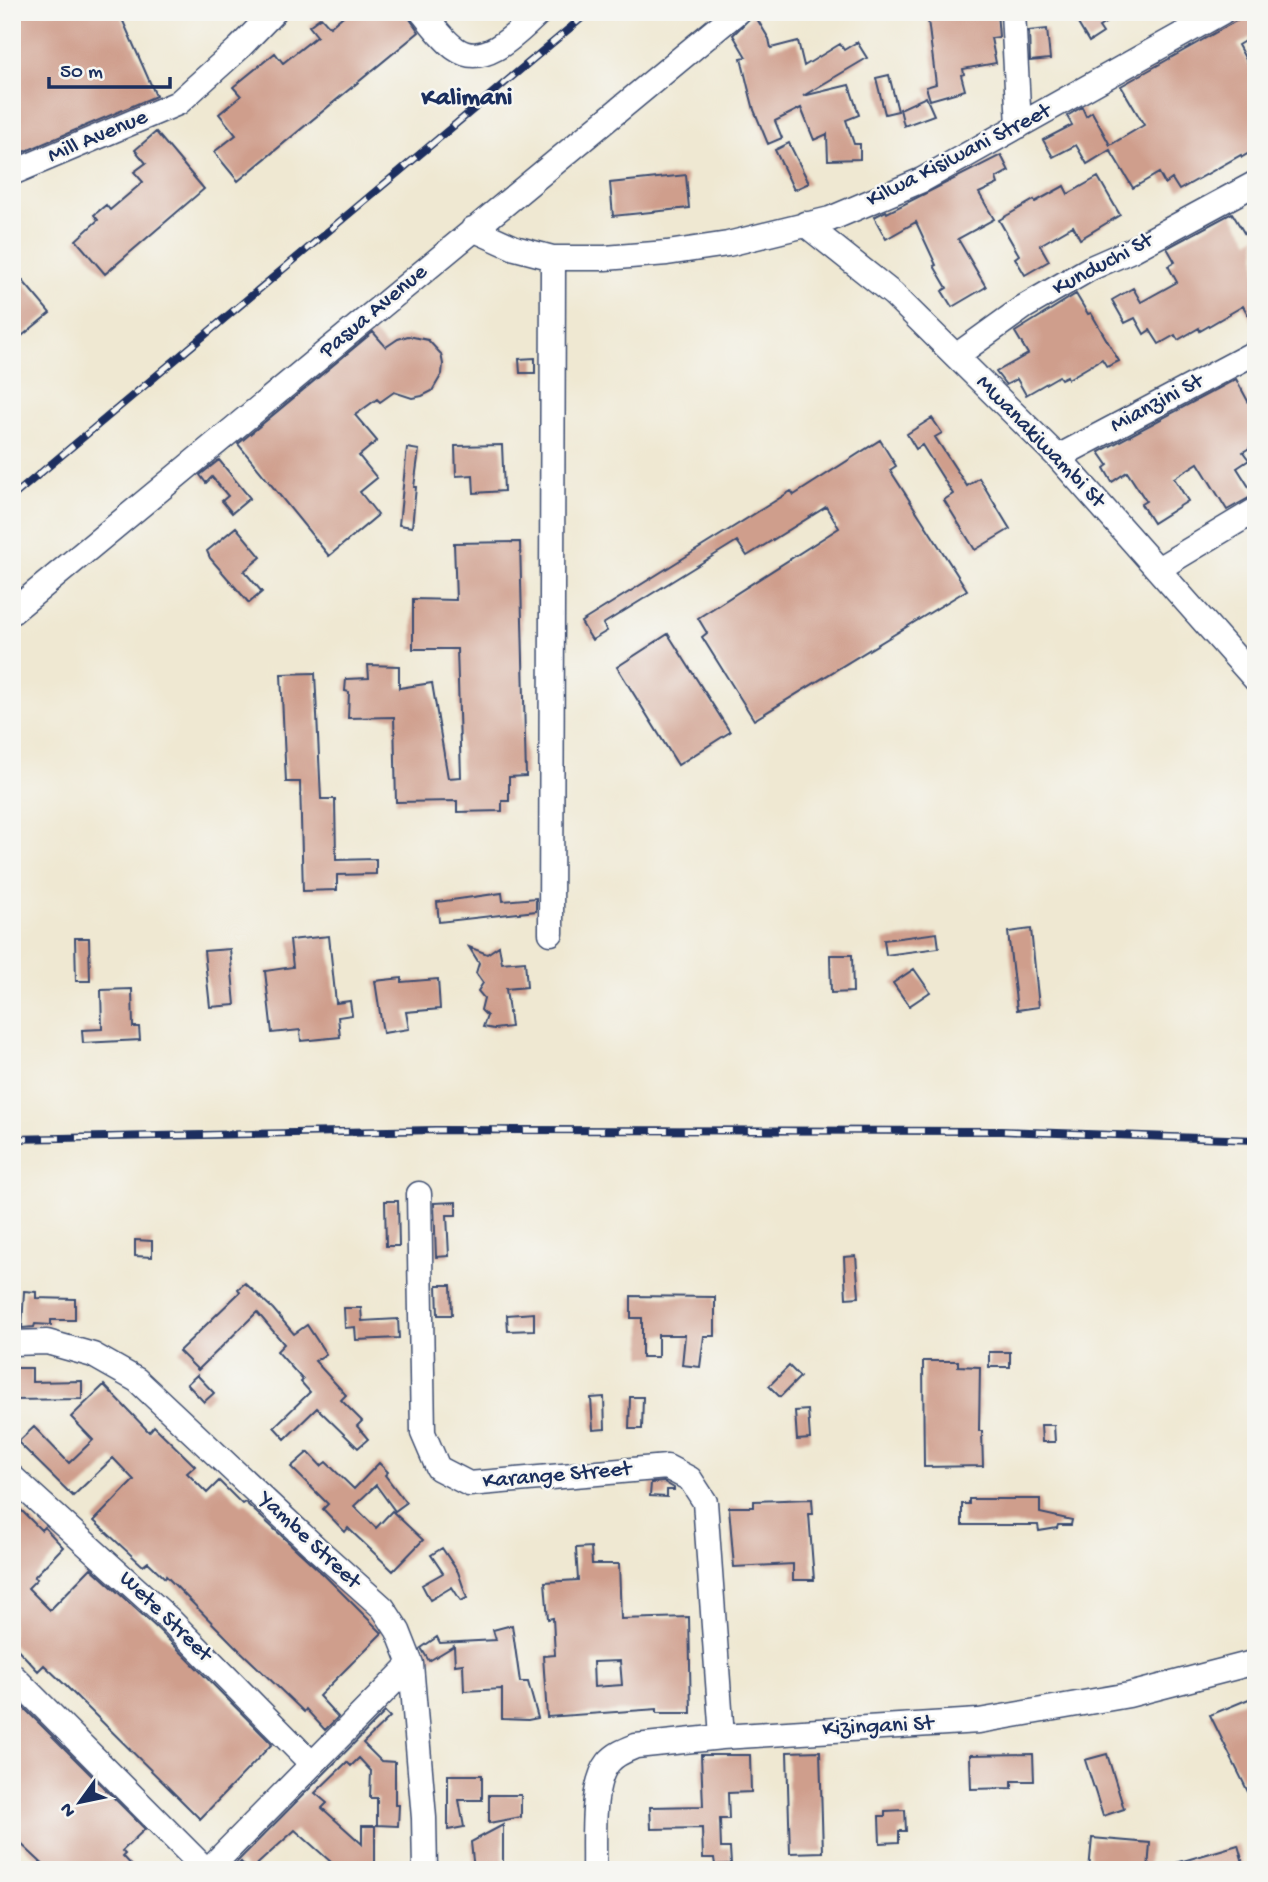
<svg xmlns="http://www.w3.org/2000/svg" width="1268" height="1882" viewBox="0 0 1268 1882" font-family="'Gochi Hand',sans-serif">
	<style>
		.building { fill: #cf9e8c; fill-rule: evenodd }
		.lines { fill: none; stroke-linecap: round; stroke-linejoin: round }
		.minor-casing { stroke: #3b4b6f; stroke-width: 27 }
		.minor { stroke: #fff; stroke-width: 24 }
		.rail-casing { stroke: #1b2f5e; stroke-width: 8 }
		.rail { stroke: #f6f6f2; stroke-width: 5; stroke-dasharray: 16; stroke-linecap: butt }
		.labels { text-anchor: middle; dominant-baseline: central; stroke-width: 5; stroke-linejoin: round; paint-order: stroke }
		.street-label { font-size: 23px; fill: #1b2f5e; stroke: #f6f6f2 }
		.quarter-label { font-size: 26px; font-weight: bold; fill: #1b2f5e; stroke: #f6f6f2 }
	</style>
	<rect width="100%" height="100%" fill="#f6f6f2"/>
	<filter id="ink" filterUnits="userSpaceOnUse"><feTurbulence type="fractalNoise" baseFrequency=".0143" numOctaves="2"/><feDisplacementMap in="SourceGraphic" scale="14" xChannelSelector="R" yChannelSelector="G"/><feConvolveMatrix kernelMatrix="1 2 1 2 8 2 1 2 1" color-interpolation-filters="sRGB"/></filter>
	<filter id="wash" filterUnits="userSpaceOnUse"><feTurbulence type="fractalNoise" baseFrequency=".00686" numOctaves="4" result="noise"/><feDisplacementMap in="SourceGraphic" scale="28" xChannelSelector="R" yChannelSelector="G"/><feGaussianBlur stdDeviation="1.57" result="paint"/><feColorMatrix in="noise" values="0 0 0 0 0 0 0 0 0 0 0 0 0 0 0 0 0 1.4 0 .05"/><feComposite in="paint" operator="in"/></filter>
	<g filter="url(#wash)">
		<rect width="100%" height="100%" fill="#efe8d2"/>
		<g id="blocks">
			<!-- building -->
			<path class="building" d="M12 12H119L156 96 12 157Z
				M348 12H405L419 32 238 181 214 152 236 135 219 114 241 96 233 87 275 53 283 63 317 36 309 26 321 17 330 27Z
				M927 12H997L999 37 991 38 996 63 963 69 964 74 961 75 965 90 930 100 926 87 936 84Z
				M1071 12H1123L1099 27 1103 33 1089 42Z
				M754 14 769 39 771 48 798 41 804 66 840 44 844 50 857 42 867 58 803 96 849 85 859 115 846 120 854 144H860V159L828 160 827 134 814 140 801 108 775 121 782 138 768 144 754 110 748 87 741 58 746 57 733 35Z
				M1256 14V34L1238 45 1250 67 1256 64V149L1242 157 1241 155 1179 190 1172 179 1165 184 1159 173 1133 188 1110 150 1087 164 1076 145 1053 157 1043 140 1072 125 1067 116 1082 107 1086 116 1092 112 1110 145 1144 125 1121 86 1245 16 1247 19Z
				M1047 29 1050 59 1030 61 1029 31Z
				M889 75 898 111 885 114 876 78Z
				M926 97 934 115 904 126 900 109Z
				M156 132 204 189 105 274 76 240 98 220 94 215 106 205 110 210 143 182 134 172 146 163 135 150Z
				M789 143 809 183 794 190 775 150Z
				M1001 155 1009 171 996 178 998 184 979 193 994 219 958 239 986 287 952 307 942 291 947 288 934 266 936 265 916 222 886 239 874 217 886 211 887 213Z
				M686 175 689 208 613 216 610 183Z
				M1098 177 1120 215 1080 239 1073 226 1040 245 1049 261 1025 275 1015 258 1019 255 999 220 1034 200 1035 202 1064 186 1068 194Z
				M1232 213 1249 241 1256 236V328L1243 306 1200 331 1199 328 1178 340 1175 335 1159 344 1150 330 1144 334 1135 318 1125 323 1112 300 1133 288 1141 302 1177 282 1168 266 1175 262 1167 248Z
				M12 268 50 313 12 344Z
				M1076 294 1088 314 1091 313 1119 361 1107 367 1102 359 1068 379 1067 376 1061 379 1059 376 1026 395 1017 379 1006 385 996 372 1028 354 1015 332Z
				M373 332 386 347 398 339 408 336 428 340 441 354 443 364 442 374 432 391 422 396 412 398 394 392 380 402 377 399 355 415 377 441 359 456 377 478 360 492 378 515 329 556 238 444Z
				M535 358V373H520L519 359Z
				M1236 379 1256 416V444L1243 452 1249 460 1237 468 1254 495 1227 510 1198 463 1174 478 1188 501 1153 523 1141 504 1146 501 1127 472 1112 482 1104 468 1108 465 1099 452Z
				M932 418 942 433 935 437 967 486 979 478 1010 529 975 550 944 500 953 494 922 445 916 449 907 434Z
				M880 440 896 466 890 470 967 590 754 720 702 637 707 633 698 618 839 528 826 507 747 556 737 541 603 624 607 631 592 640 581 622 791 491 794 495Z
				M502 445 504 491 474 493 473 475 456 476 455 446Z
				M407 448 419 450 414 487H416L412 527 399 525Z
				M219 460 250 498 232 513 222 501 228 496 212 477 206 483 200 475Z
				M236 527 261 557 244 571 262 592 249 603 210 558 207 551Z
				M520 542 526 776 509 777V801H502V811L457 812V801L396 802 394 717 348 718 349 692 345 691 346 679 369 678 368 665 399 666V688L432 683 448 778 461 777 457 649H413V599L456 600 454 543Z
				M668 634 730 732 678 765 617 667Z
				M315 673 321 799H335L336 860 376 859V874L337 875V890L303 891 300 782H286L281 674Z
				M502 893 503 901 536 898V911L439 922 437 902Z
				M1031 929 1039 1007 1017 1010 1008 932Z
				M937 933 939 948 886 955 884 940Z
				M329 936 336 1003 350 1001 352 1015 338 1017 340 1037 301 1041 300 1030 272 1033 265 971 293 967 290 940Z
				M75 938H89L90 981H76Z
				M499 946 502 963 525 961 527 987 506 989 511 1027 494 1029 483 1027 487 1016 481 1010 484 998 478 991 483 983 476 973 479 963 469 947 487 954Z
				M230 949 235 1005 210 1007 204 951Z
				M830 955H852L853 992 831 993Z
				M914 969 930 992 909 1006 893 983Z
				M402 978V982L438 979 440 1009 406 1012 409 1029 383 1033 375 981Z
				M132 989 133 1027H139L140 1040 83 1043 82 1030 102 1029 101 990Z
				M385 1201H398L399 1246H386Z
				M456 1202V1215H447L449 1256 436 1257 434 1203Z
				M135 1240 152 1241V1257L135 1256Z
				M856 1256 859 1297 846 1298 844 1257Z
				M245 1283 273 1309 294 1334 307 1325 326 1354 315 1361 346 1395 341 1400 362 1421 357 1426 368 1439 358 1448 317 1408 285 1439 274 1427 310 1392 301 1382 303 1380 277 1351 284 1344 257 1312 198 1370 179 1351 240 1292 238 1289Z
				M437 1285H451L452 1315H438Z
				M24 1291 36 1292V1298L75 1299V1320H51V1325L35 1324 34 1327 22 1328Z
				M631 1296 715 1297V1336H704L700 1367 682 1365 685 1335H658V1357H642V1318H631Z
				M344 1308H361L362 1321 398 1319 399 1338 356 1340 355 1327 345 1328Z
				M534 1313V1330L508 1331 507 1315Z
				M989 1352H1010V1367H989Z
				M923 1361H958V1366L980 1367 979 1431H982L983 1466 924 1467Z
				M789 1366 800 1377 780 1397 769 1386Z
				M12 1368H32V1382L82 1381V1399L12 1400Z
				M197 1375 214 1393 204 1402 187 1384Z
				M104 1385 149 1432 154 1426 195 1466 187 1473 207 1493 219 1481 242 1504 245 1502 324 1575 382 1633 319 1696 338 1717 325 1730 306 1709 304 1712 234 1645 166 1576 165 1578 148 1562 143 1566 94 1521 134 1480 113 1458 73 1496 18 1442 34 1427 69 1463 93 1440 71 1417Z
				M604 1397 605 1429 593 1430 591 1398Z
				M630 1397H643L642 1429H629Z
				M808 1410 810 1439 797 1440 795 1411Z
				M1041 1425H1054L1055 1442H1042Z
				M308 1452 321 1466 326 1462 354 1489 379 1463 388 1472 385 1475 406 1503 395 1511 376 1485 354 1506 376 1528 392 1511 423 1540 393 1571 348 1528 345 1532 323 1509 328 1504 291 1467Z
				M664 1482 674 1488V1490H667V1497L650 1496 651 1483Z
				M812 1499 813 1514H809L814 1580H793V1564L734 1567 729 1507H754V1501Z
				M969 1499H1040V1513L1072 1520 1071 1525H1058L1057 1528 1039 1531 1038 1525H962V1504H969Z
				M12 1501 41 1530 44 1527 63 1547 34 1577 37 1579 28 1588 50 1610 91 1568 158 1629 272 1744 200 1819 63 1683 44 1665 38 1671 12 1643Z
				M591 1547 592 1564H619L621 1619 689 1617 691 1713H657V1709L547 1717 543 1656 555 1655 553 1618 548 1619 545 1582 578 1580 576 1548ZM620 1661 622 1685 594 1687 593 1662Z
				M442 1548 458 1572 467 1598 461 1601 452 1587 430 1600 422 1585 443 1573 431 1555Z
				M512 1625 520 1682H528L538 1718 528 1720 502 1719V1689L464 1691 463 1664 455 1665 454 1646 429 1661 421 1648 437 1637 440 1643 496 1640 493 1630Z
				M12 1696 145 1829 122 1851 125 1854 123 1856 136 1870H49L19 1842 12 1849Z
				M1256 1696V1808L1210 1715Z
				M385 1712 390 1717 363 1743 381 1761 395 1762V1805H399L398 1826 377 1825V1798H370L371 1771 359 1758 351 1766 347 1762 315 1793 327 1803 322 1808 362 1844V1826H375V1870H340L295 1830 251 1870H248L241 1862 233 1870H229Z
				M820 1751 823 1852 790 1853 787 1752Z
				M1033 1754 1034 1781H1012V1788L971 1789 970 1755Z
				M1107 1754 1124 1809 1103 1816 1085 1760Z
				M701 1755H750L751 1792 728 1793 729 1819H720L721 1848H730L731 1864 715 1865 714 1858H703L702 1828 651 1829 650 1807 703 1806Z
				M448 1775H482V1800H459L464 1827 448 1830Z
				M489 1795H521V1817L489 1823Z
				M905 1810 906 1831H899V1842L880 1843 879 1816H885V1811Z
				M503 1825V1870H474L471 1842Z
				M1092 1838 1150 1843 1148 1870H1089Z
				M1238 1845 1245 1870H1167L1166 1866Z"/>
		</g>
	</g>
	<g filter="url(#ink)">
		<use href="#blocks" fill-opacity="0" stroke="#3b4b6f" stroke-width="2"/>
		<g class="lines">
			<defs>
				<path id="minor" d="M422 12C432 24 443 40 456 49 485 70 520 30 540 12
					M1013 12 1019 126
					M12 173 178 103 239 48 274 12
					M805 224 893 294 1058 457 1256 680
					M473 229 515 248 553 258H605L667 253 728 244 830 219 922 180 1222 12
					M956 356 1024 307 1091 268 1132 250 1256 183
					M1058 457 1256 352
					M1158 569 1256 510
					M12 612 737 12
					M551 933 553 258
					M419 1194 423 1433 438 1468 469 1484 667 1467 690 1479 705 1502 722 1737
					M12 1343 47 1342 93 1355 137 1380 317 1549 383 1608 398 1631 411 1664 424 1818 425 1870
					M12 1477 168 1618 312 1764
					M12 1675 206 1870
					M208 1870 411 1664
					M594 1870C595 1841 590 1786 608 1763 615 1754 626 1750 636 1746L722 1737 979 1721 1129 1695 1256 1662"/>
			</defs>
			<!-- minor casing -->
			<use href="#minor" class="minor-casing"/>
			<!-- minor -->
			<use href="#minor" class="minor"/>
			<defs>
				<path id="rail" d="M12 497 589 12
					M12 1139 435 1130 1001 1131 1256 1140"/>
			</defs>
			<!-- rail casing -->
			<use href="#rail" class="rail-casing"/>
			<!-- rail -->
			<use href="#rail" class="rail"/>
		</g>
	</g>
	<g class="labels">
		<!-- street labels -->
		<g class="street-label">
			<text transform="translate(98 137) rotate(-23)">Mill Avenue</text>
			<text transform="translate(959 156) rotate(-27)">Kilwa Kisiwani Street</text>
			<text transform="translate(1103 265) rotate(-28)">Kunduchi St</text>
			<text transform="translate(374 312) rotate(-40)">Pasua Avenue</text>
			<text transform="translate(1157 404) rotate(-28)">Mianzini St</text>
			<text transform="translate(1040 442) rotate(46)">Mwanakiwambi St</text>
			<text transform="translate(557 1476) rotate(-5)">Karange Street</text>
			<text transform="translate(309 1541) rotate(43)">Yambe Street</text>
			<text transform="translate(165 1617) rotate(44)">Wete Street</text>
			<text transform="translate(878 1727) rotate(-3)">Kizingani St</text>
		</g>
		<!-- quarter labels -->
		<g class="quarter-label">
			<text x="467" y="99">Kalimani</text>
		</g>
	</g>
	<!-- margin -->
	<rect width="1268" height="1882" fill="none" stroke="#f6f6f2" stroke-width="42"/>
	<!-- north arrow -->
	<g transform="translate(80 1802) rotate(237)" stroke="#f6f6f2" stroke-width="5" paint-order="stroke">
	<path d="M0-5L12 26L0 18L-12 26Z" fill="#1b2f5e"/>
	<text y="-10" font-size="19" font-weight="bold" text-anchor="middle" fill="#1b2f5e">N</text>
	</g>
	<!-- scale -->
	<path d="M49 77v10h121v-10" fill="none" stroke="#1b2f5e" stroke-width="3.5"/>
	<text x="60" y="77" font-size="21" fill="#1b2f5e" stroke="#f6f6f2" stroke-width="5" paint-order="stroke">50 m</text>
</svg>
